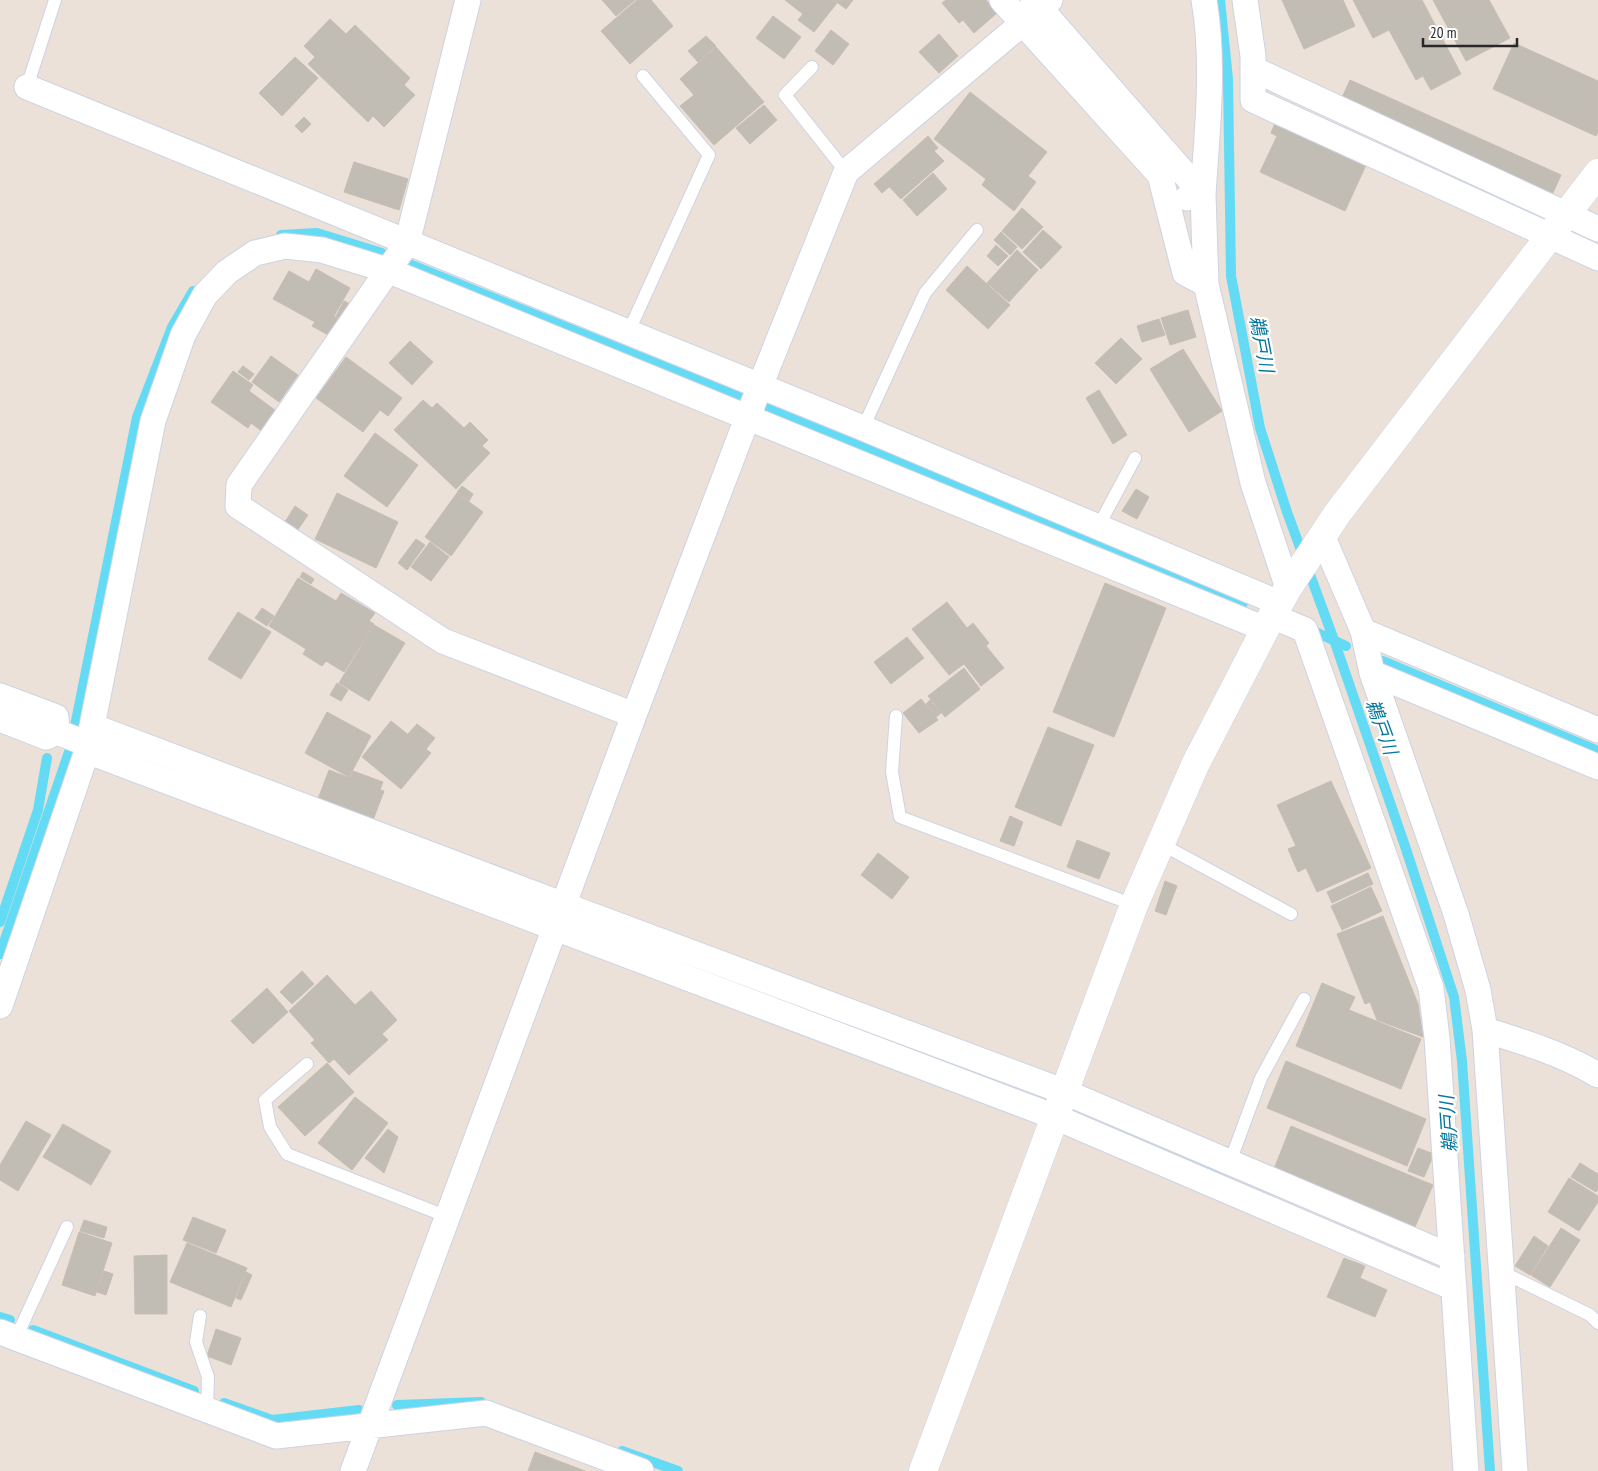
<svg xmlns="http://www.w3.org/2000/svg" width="1598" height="1471" viewBox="0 0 1598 1471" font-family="'PT Sans Narrow','Noto Sans JP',sans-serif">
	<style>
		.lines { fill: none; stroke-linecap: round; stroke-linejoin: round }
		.stream { stroke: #63dbf5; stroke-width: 10 }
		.building { fill: #c2bdb4; stroke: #c6bdb2 }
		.service-casing { stroke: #cdd3e2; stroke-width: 14 }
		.minor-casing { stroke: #cdd3e2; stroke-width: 27 }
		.tertiary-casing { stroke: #cdd3e2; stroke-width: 29 }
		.service { stroke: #fff; stroke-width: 12 }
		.minor { stroke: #fff; stroke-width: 25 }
		.tertiary { stroke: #fff; stroke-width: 28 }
		.labels { text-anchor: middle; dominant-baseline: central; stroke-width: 4.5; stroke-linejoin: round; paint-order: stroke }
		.water-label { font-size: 19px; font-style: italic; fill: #05779e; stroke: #fff }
	</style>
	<rect width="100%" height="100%" fill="#ebe1d8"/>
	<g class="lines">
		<!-- stream -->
		<path class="stream" d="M1220 0 1228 79 1231 276 1260 428 1287 512 1334 640 1406 849 1454 997 1462 1061 1490 1471
			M1481 191 1533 214
			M281 235 317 233 382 253
			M404 262 742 398
			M764 407 1243 603
			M1309 629 1346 646
			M1383 661 1598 751
			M74 731 137 417 172 327 193 291
			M0 922 38 810 47 758
			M0 954 71 746
			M905 1047 1039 1097
			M1079 1112 1215 1172
			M0 1317 10 1320
			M33 1330 194 1391
			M224 1403 272 1420 359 1410
			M397 1405 481 1402
			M622 1451 678 1471"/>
	</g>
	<!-- building -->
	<path class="building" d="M602 0H635L616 16Z
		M637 0H651L673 26 630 64 601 31Z
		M785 0H833L837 3 814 32 798 20 803 14Z
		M834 0H853L846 9Z
		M946 0H986L997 13 974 33 963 20 959 23 942 3Z
		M1282 0H1343L1355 26 1304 49Z
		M1353 0H1422L1461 74 1431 90 1423 76 1416 80 1389 30 1373 38Z
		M1433 0H1489L1510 38 1466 61Z
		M773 16 801 37 784 59 756 38Z
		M330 19 346 34 355 25 410 78 404 85 415 95 384 127 373 116 368 122 308 64 315 57 304 46Z
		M831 30 849 44 833 65 815 51Z
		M939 34 958 56 939 73 919 52Z
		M706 36 716 46 698 62 688 51Z
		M1514 43 1598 81V132L1596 136 1493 89Z
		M716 47 764 102 714 145 680 106 694 95 680 79Z
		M295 57 318 78 282 116 259 93Z
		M1350 80 1561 175 1552 195 1341 100Z
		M970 92 1047 152 1028 176 1036 182 1014 211 982 185 986 179 934 139Z
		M764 105 777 120 750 144 736 128Z
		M304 117 311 124 302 133 295 126Z
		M1275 123 1366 165 1345 211 1260 172 1277 136 1271 133Z
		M928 136 938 148 934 151 944 161 901 199 881 178Z
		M354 162 408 179 399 210 344 192Z
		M933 173 947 189 917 216 903 200Z
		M881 178 889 187 882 193 874 184Z
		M1022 208 1043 227 1022 249 1002 231Z
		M1043 230 1062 247 1041 269 1023 252Z
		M1001 232 1017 247 1010 255 994 240Z
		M996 245 1008 256 998 266 987 256Z
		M1017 250 1038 270 1009 302 987 283Z
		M967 266 1010 305 988 329 946 290Z
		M316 269 350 288 334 316 339 319 330 336 312 326 315 322 273 299 289 271 309 282Z
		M344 301 352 305 343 320 336 316Z
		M1188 310 1196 337 1170 345 1161 318Z
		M1159 319 1165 335 1142 342 1137 326Z
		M1121 338 1142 359 1116 384 1095 363Z
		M410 341 433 362 412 385 389 363Z
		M1183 349 1222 411 1189 432 1150 369Z
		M271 356 298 375 279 402 252 382Z
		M346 357 402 398 388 416 380 410 363 432 316 398Z
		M243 366 254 374 249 380 238 372Z
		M233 371 253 385 249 391 279 413 264 433 251 423 248 428 211 402Z
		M1099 390 1127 435 1113 444 1086 398Z
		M423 400 432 408 437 403 464 428 470 422 488 440 482 446 490 453 456 489 394 430Z
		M375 433 418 465 387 507 344 476Z
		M462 486 473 494 469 501 457 492Z
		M1136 489 1149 497 1137 519 1122 511Z
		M337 493 398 522 376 568 315 539Z
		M457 493 483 512 451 556 425 537Z
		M295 506 308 515 297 531 285 522Z
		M416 539 425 545 407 570 398 563Z
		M430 542 449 557 431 581 411 567Z
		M303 572 314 579 311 584 300 577Z
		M298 578 336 601 341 593 375 613 369 621 374 624 344 672 326 661 322 666 303 654 306 649 269 626Z
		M1105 583 1166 608 1114 737 1053 712Z
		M947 602 967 628 973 623 989 643 986 646 1004 668 981 686 964 664 949 675 912 629Z
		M262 608 274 616 267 626 255 618Z
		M238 612 271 632 241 679 208 659Z
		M374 625 405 643 369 701 339 683Z
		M907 637 924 658 891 684 874 662Z
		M964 668 980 689 945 717 928 696Z
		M337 683 348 690 341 701 330 695Z
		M921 699 938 720 919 733 903 713Z
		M930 700 941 713 936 717 926 704Z
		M327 712 371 736 349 777 305 753Z
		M391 721 431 753 401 789 362 757Z
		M417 724 435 738 426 749 408 734Z
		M1048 727 1094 745 1061 826 1015 807Z
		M329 770 350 778 353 771 383 782 380 790 384 791 373 820 318 799Z
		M1331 781 1371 868 1317 892 1306 868 1298 872 1288 849 1296 846 1277 805Z
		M1010 816 1023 822 1014 846 1000 841Z
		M1077 840 1110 853 1099 879 1067 867Z
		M878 853 909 877 892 899 861 875Z
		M1368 873 1373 884 1332 903 1327 892Z
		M1165 881 1177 886 1166 915 1155 911Z
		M1371 887 1382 911 1342 930 1331 906Z
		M1383 916 1418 1004 1423 1037 1377 1020 1370 1002 1365 1004 1337 934Z
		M302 971 314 984 292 1004 280 992Z
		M327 975 355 1005 371 991 397 1020 382 1034 388 1040 349 1075 334 1059 329 1063 311 1043 315 1040 289 1011Z
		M1322 983 1355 997 1349 1010 1421 1039 1401 1089 1296 1046Z
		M267 988 288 1012 253 1044 231 1021Z
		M1286 1061 1426 1119 1407 1166 1267 1108Z
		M327 1063 354 1092 305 1136 278 1107Z
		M355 1097 388 1123 352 1170 318 1143Z
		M26 1121 51 1135 18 1191 0 1180V1165Z
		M63 1124 111 1151 91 1185 43 1157Z
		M1291 1126 1433 1185 1415 1227 1274 1169Z
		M388 1129 398 1137 384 1173 365 1158Z
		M1418 1148 1434 1154 1424 1177 1408 1171Z
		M1580 1163 1598 1174V1189L1596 1192 1571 1177Z
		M1569 1178 1598 1196V1202L1579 1231 1548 1212Z
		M193 1217 226 1230 216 1253 183 1240Z
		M84 1220 107 1227 104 1238 80 1231Z
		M1561 1228 1580 1240 1550 1287 1531 1275Z
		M79 1232 112 1243 95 1296 62 1285Z
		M1534 1236 1548 1246 1530 1275 1515 1266Z
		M187 1243 247 1268 231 1307 170 1282Z
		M167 1255V1314H135L134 1256Z
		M1344 1258 1365 1266 1360 1278 1387 1290 1375 1317 1327 1297Z
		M104 1271 113 1274 106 1295 97 1292Z
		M246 1272 252 1275 241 1300 236 1298Z
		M216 1329 241 1338 231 1365 207 1356Z
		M535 1452 585 1471H528Z"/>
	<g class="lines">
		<defs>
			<path id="service" d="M812 67 785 95 846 172
				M27 87 55 0
				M628 333 709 155 643 76
				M863 428 925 293 977 230
				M1098 527 1135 458
				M896 716 892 772 900 817 1134 905
				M1161 844 1291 914
				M307 1064 265 1100 270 1127 287 1154 448 1217
				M1230 1162 1261 1078 1304 999
				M1502 1272 1590 1315 1598 1323
				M200 1316 196 1342 208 1377 207 1410
				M16 1338 67 1227"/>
			<path id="minor" d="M468 0 407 243 239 485 238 506 443 641 634 715
				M1002 0 1160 175 1185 273 1206 284 1253 483 1288 588
				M1033 0 1203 195
				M1245 0 1253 56V100L1598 258
				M1253 69 1598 229
				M27 87 863 428 1279 603
				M1203 195C1207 131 1215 64 1204 0
				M1187 198 1203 195 1206 284
				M1322 535 1363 631 1598 730
				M1272 616 1305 630 1431 988 1437 1038 1466 1471
				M1363 631 1372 673 1598 767
				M1372 673 1456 914 1478 990 1485 1030 1515 1471
				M0 696 56 717 57 732
				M0 719 46 737 57 732 88 744
				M92 726 564 905 1065 1092 1452 1257
				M87 751 1055 1117 1454 1288
				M0 1006 87 751 153 421 183 335 205 295 227 272 255 253 285 246 322 250 387 270 1265 629
				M1485 1030C1524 1042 1563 1054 1598 1075
				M0 1332 276 1436 486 1413 641 1471
				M353 1471 634 715 748 416 846 172 1050 0"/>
			<path id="tertiary" d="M923 1471 1134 905 1195 765 1272 616 1288 588 1337 514 1598 173"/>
		</defs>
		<!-- service casing -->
		<use href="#service" class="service-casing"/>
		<!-- minor casing -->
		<use href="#minor" class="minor-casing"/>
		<!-- tertiary casing -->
		<use href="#tertiary" class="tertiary-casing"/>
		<!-- service -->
		<use href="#service" class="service"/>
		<!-- minor -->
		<use href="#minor" class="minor"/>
		<!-- tertiary -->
		<use href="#tertiary" class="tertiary"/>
	</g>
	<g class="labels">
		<!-- water labels -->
		<g class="water-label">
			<text transform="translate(1262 344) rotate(79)">鵜戸川</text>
			<text transform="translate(1382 727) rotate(70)">鵜戸川</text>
			<text transform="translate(1448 1124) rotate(-94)">鵜戸川</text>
		</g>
	</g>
	<!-- scale -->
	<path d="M1423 38v8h94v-8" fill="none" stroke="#282828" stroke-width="2.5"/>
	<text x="1430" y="38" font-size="15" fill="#282828" stroke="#ffffff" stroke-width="4" paint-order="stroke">20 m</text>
</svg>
